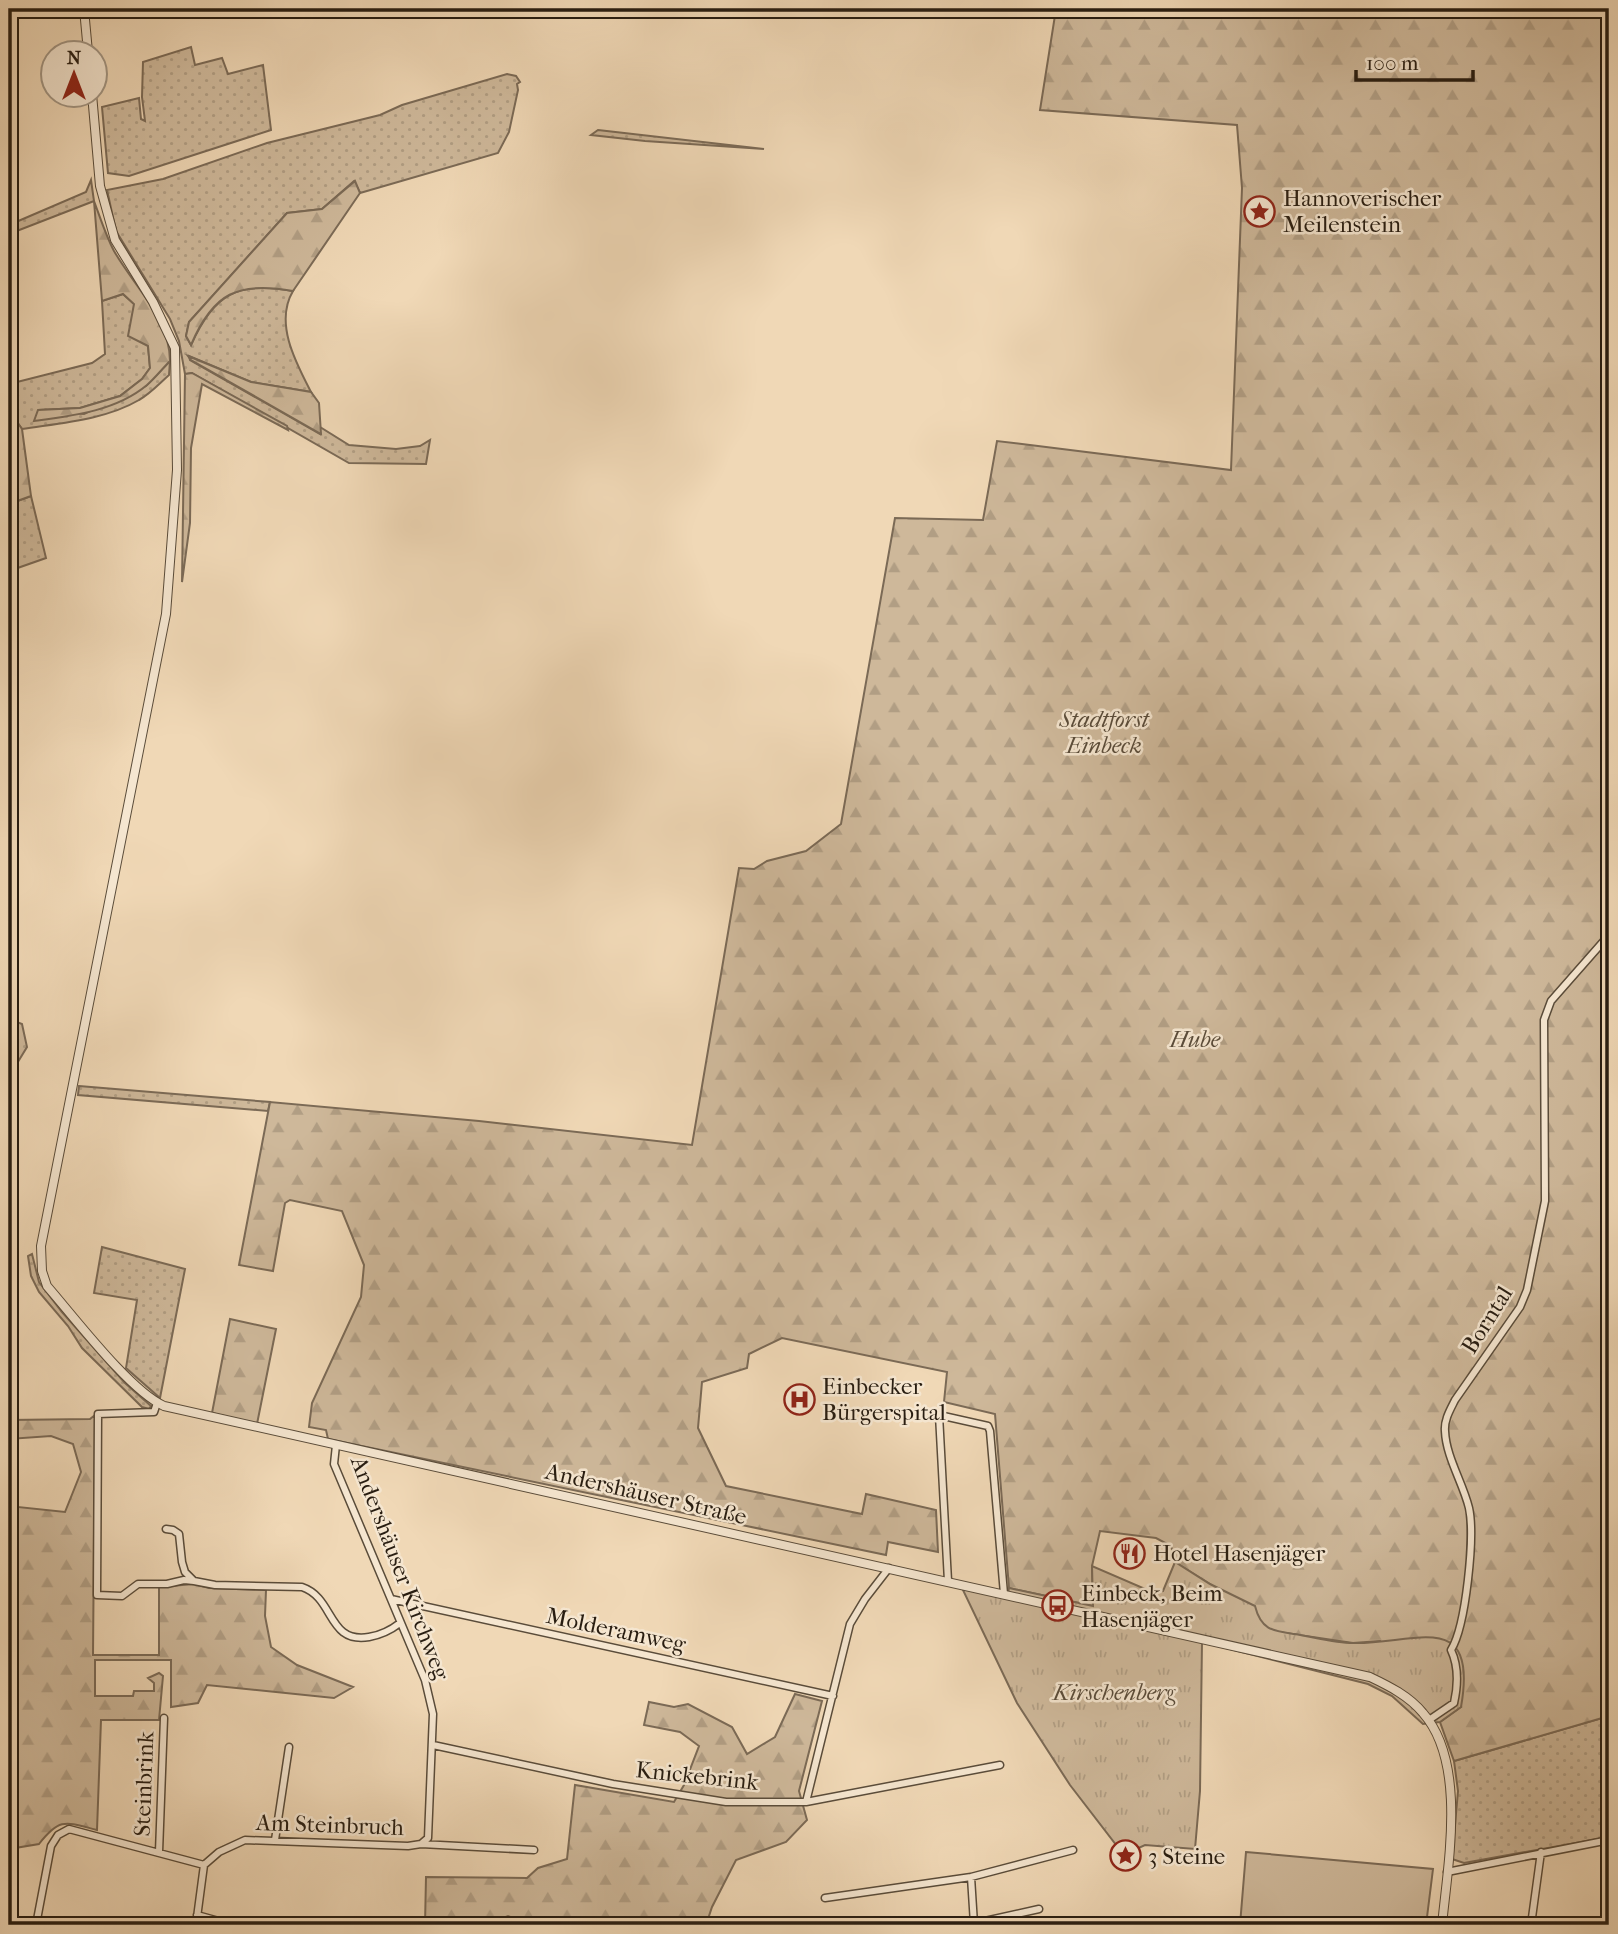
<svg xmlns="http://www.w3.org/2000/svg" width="1618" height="1934" viewBox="0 0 1618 1934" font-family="'IM FELL French Canon',serif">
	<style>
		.grass { fill: url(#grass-dots); stroke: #7b6a56; stroke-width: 2 }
		.forest { fill: url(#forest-firs); stroke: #7b6a56; stroke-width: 2 }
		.park { fill: url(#park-tufts); stroke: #7b6a56; stroke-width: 2 }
		.garden { fill: #ceb89a; stroke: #7b6a56; stroke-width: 2 }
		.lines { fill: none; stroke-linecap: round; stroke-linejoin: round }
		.minor-casing { stroke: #5a4c3a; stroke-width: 9 }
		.tertiary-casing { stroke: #5a4c3a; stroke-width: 10 }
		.minor { stroke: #f5e6d0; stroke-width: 6 }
		.tertiary { stroke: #f5e6d0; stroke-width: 8 }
		.labels { text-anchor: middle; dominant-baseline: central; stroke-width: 5; stroke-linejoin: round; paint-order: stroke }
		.poi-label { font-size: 23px; fill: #281d11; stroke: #f5e6d0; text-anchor: start }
		.park-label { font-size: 23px; font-style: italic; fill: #5a4c3a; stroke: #f5e6d0 }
		.street-label { font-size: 23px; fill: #281d11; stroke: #f5e6d0 }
	</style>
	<defs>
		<pattern id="grass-dots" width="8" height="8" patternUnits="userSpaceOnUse" patternTransform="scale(1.75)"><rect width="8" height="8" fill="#ceb89a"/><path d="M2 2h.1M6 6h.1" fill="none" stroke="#b19e84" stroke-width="1.8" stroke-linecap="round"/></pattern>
		<pattern id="forest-firs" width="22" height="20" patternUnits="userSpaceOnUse" patternTransform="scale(1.75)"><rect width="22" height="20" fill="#ceb89a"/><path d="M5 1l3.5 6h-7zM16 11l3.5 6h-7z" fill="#b19e84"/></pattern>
		<pattern id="park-tufts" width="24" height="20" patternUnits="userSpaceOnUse" patternTransform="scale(1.75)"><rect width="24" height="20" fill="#ceb89a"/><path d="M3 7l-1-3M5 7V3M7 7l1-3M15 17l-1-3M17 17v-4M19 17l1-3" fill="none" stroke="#b19e84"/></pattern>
	</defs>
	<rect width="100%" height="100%" fill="#f0d8b6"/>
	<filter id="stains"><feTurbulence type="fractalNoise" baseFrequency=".00286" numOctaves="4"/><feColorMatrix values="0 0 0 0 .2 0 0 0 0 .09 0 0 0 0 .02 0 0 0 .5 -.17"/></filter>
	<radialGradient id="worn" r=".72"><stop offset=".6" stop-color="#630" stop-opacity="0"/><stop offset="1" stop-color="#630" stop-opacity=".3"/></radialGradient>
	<!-- grass -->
	<path class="grass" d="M191 47 195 65 222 58 228 74 263 65 271 130 129 176 108 173 102 107 139 98 141 119 145 121 142 97 143 62Z
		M507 74 516 76 520 82 517 84 518 90 509 132 498 153 360 193 354 181 322 209 287 213 189 322 186 336 191 345C214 293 238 281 293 291 274 323 296 363 311 392L251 382 189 356 190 360 320 434V427L349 445 396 449 420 446 430 440 426 464 349 463 192 373 185 374 179 341 170 319 116 231 107 190 163 179 267 143 380 115 402 105Z
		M598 130 764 149 645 141 591 135Z
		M91 180 94 201 9 234V225L86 192Z
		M123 294 134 304 148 346 150 368 142 379 120 396 80 408 38 410 84 414 146 386 170 361 169 375C159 384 150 394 139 400 105 420 60 423 22 429L17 422 9 418V384L92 363 105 354 102 301Z
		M31 496 46 558 9 571V504Z
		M9 1019 22 1024 27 1047 13 1070H9Z
		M79 1086 270 1102 268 1111 78 1095Z
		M102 1247 185 1269 160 1398 126 1368 137 1300 94 1293Z
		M32 1254 39 1282 62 1312 125 1383 151 1406 149 1409 142 1407 82 1348 68 1326 39 1292 31 1276 28 1256Z
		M1609 1716V1837L1464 1863 1452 1859 1458 1791 1454 1761Z"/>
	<!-- forest -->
	<path class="forest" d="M1056 9H1609V1716L1454 1761 1440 1722 1461 1707 1380 1641 1353 1643 1272 1631 1210 1584 1175 1562 1171 1546 1156 1538 1100 1531 1092 1566 1093 1606 1009 1588 995 1414 944 1402 947 1372 782 1338 749 1354 747 1368 702 1382 698 1428 726 1486 862 1514 866 1494 936 1510 938 1552 888 1542 886 1555 328 1439 326 1430 309 1427 312 1403 361 1297 364 1265 342 1211 290 1200 285 1203 273 1271 239 1265 270 1102 479 1121 692 1145 739 868 754 869 767 861 806 851 841 824 895 518 983 520 997 441 1231 470 1242 188 1237 125 1040 110Z
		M355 181 360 193 293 291C238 281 213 293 191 345L186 336 189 322 287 213 322 209Z
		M94 201C100 217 106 236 114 251 134 286 170 319 170 361 162 369 155 378 147 385 116 411 72 416 34 421L38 410 80 408 120 396 142 379 150 368 148 346 128 336 134 304 123 294 102 301Z
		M188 356 251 382 311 392 319 403 321 434 191 360Z
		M192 373 287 426 288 430 202 384 191 448 190 523 182 582 185 374Z
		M9 418 17 422 22 429 31 496 9 504Z
		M230 1319 276 1329 257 1424 212 1413Z
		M95 1415 93 1655H159V1587L194 1584 209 1588 266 1590 265 1616 271 1647 297 1665 353 1687 334 1698 207 1685 198 1703 171 1707V1660H95V1696H133L134 1691H154V1683L148 1678 159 1673 163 1676 159 1720H101L97 1830C66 1822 60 1817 39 1844L9 1849V1506L65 1512 81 1472 73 1444 51 1436 9 1439V1420L90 1419Z
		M795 1694 822 1701 799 1791 807 1820 786 1842 736 1860 712 1907 706 1925H679V1922L657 1920 656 1925H532L508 1916 485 1925H425L426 1877 527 1878 538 1868 567 1859 575 1785 674 1802 684 1785 699 1746 680 1732 644 1725 649 1702 674 1707 688 1704 732 1727 747 1754 775 1737Z"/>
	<!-- park -->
	<path class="park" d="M1175 1562 1210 1584 1255 1606C1261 1630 1273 1631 1294 1634 1314 1637 1334 1643 1353 1643 1412 1645 1479 1606 1461 1707L1440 1722 1423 1724 1392 1696 1368 1684 1202 1642 1200 1791 1195 1849 1145 1845 1134 1850 1127 1859 1070 1785 1017 1703 962 1588 1007 1598 1009 1588 1093 1606 1092 1566 1152 1592 1163 1591Z"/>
	<!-- garden -->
	<path class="garden" d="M1246 1852 1433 1869 1426 1925H1240Z"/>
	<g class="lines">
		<defs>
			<path id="minor" d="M157 1403 154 1412 98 1414 97 1595 122 1596 138 1584H167L184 1580 194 1581
				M166 1529 173 1530 179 1534 182 1562 185 1572 194 1581 215 1585 302 1587C335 1598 327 1644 369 1637 381 1635 391 1630 400 1623
				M948 1581 939 1415 988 1426 990 1431 1004 1594
				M391 1599 833 1696
				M1429 1720 1454 1703C1458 1685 1459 1667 1451 1650 1466 1626 1475 1536 1469 1508 1463 1483 1446 1457 1445 1431 1444 1420 1450 1410 1455 1400L1520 1307 1527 1290 1545 1201 1544 1020 1551 1001 1609 935
				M433 1745 613 1784 726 1802H806L1000 1765
				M806 1802 850 1624 865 1599 889 1568
				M275 1840 289 1747
				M421 1844 534 1850
				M159 1852 164 1718
				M204 1865 219 1852 245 1840 408 1846 421 1844 428 1838 433 1714 425 1680 334 1464 336 1445
				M1447 1872 1609 1840
				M971 1877 974 1924
				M825 1898 971 1877 1073 1850
				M197 1915 233 1925
				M36 1925 51 1846 58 1835 69 1829 204 1865
				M196 1925 204 1865
				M967 1925 1039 1909
				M1531 1925 1541 1852"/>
			<path id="tertiary" d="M84 9 88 52
				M92 94 100 186 115 240 153 302 175 348 177 470 166 614 41 1246 42 1271 47 1286C74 1317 130 1391 164 1406L1370 1677C1389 1686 1409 1696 1423 1713 1467 1763 1448 1863 1442 1925"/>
		</defs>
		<!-- minor casing -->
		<use href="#minor" class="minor-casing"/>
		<!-- tertiary casing -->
		<use href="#tertiary" class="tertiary-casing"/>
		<!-- minor -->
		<use href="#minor" class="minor"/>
		<!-- tertiary -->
		<use href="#tertiary" class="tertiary"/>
	</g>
	<!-- icons -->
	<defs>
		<symbol id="sight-ring" viewBox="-11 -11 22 22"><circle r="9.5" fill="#f5e6d0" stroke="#8f2418" stroke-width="1.5"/><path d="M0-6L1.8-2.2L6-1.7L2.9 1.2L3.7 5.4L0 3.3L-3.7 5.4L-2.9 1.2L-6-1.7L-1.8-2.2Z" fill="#8f2418"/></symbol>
		<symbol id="hospital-ring" viewBox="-11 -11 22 22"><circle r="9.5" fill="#f5e6d0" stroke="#8f2418" stroke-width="1.5"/><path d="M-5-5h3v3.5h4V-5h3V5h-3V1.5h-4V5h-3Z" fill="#8f2418"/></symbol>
		<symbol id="restaurant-ring" viewBox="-11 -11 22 22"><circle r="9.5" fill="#f5e6d0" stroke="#8f2418" stroke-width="1.5"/><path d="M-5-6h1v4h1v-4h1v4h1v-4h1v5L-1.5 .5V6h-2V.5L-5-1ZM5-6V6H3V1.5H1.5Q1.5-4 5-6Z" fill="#8f2418"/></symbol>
		<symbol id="bus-ring" viewBox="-11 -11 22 22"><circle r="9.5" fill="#f5e6d0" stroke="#8f2418" stroke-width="1.5"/><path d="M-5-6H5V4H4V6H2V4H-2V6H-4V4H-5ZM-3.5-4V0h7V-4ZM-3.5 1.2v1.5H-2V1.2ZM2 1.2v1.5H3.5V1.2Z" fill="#8f2418"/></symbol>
	</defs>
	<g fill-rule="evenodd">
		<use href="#sight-ring" x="1242" y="194" width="35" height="35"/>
		<use href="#hospital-ring" x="782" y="1382" width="35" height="35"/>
		<use href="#restaurant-ring" x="1112" y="1536" width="35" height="35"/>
		<use href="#bus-ring" x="1040" y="1588" width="35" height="35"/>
		<use href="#sight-ring" x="1108" y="1838" width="35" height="35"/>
	</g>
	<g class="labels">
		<!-- poi labels -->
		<g class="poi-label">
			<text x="1283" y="198">Hannoverischer<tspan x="1283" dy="26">Meilenstein</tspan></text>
			<text x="822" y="1386">Einbecker<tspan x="822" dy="26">Bürgerspital</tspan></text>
			<text x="1153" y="1553">Hotel Hasenjäger</text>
			<text x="1081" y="1593">Einbeck, Beim<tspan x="1081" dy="26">Hasenjäger</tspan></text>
			<text x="1148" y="1856">3 Steine</text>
		</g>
		<!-- park labels -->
		<g class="park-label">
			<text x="1104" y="719">Stadtforst<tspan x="1104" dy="26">Einbeck</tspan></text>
			<text x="1195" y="1039">Hube</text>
			<text x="1114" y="1692">Kirschenberg</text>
		</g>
		<!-- street labels -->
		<g class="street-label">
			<text transform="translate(1487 1320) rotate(-58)">Borntal</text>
			<text transform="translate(646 1494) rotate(13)">Andershäuser Straße</text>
			<text transform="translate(400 1568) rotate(69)">Andershäuser Kirchweg</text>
			<text transform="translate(616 1630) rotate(12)">Molderamweg</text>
			<text transform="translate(697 1776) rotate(6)">Knickebrink</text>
			<text transform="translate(144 1784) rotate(-88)">Steinbrink</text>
			<text transform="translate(330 1825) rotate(2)">Am Steinbruch</text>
		</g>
	</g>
	<!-- margin -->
	<rect width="1618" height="1934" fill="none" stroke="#f0d8b6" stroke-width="35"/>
	<rect x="10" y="10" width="1597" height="1913" fill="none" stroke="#281d11" stroke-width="3.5"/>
	<rect x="18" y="18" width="1583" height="1899" fill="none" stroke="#281d11" stroke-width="2"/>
	<!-- north arrow -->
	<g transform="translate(74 74)"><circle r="33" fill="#f5e6d0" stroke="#a39684" stroke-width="2"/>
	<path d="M0-5L12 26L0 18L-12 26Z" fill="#8f2418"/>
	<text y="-10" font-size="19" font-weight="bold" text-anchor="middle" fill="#281d11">N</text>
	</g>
	<!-- scale -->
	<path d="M1356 70v10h117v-10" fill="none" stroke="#281d11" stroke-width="3.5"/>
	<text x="1366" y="70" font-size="21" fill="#281d11" stroke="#f5e6d0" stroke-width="5" paint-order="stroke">100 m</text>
	<rect width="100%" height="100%" filter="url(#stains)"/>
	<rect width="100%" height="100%" fill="url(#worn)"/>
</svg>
